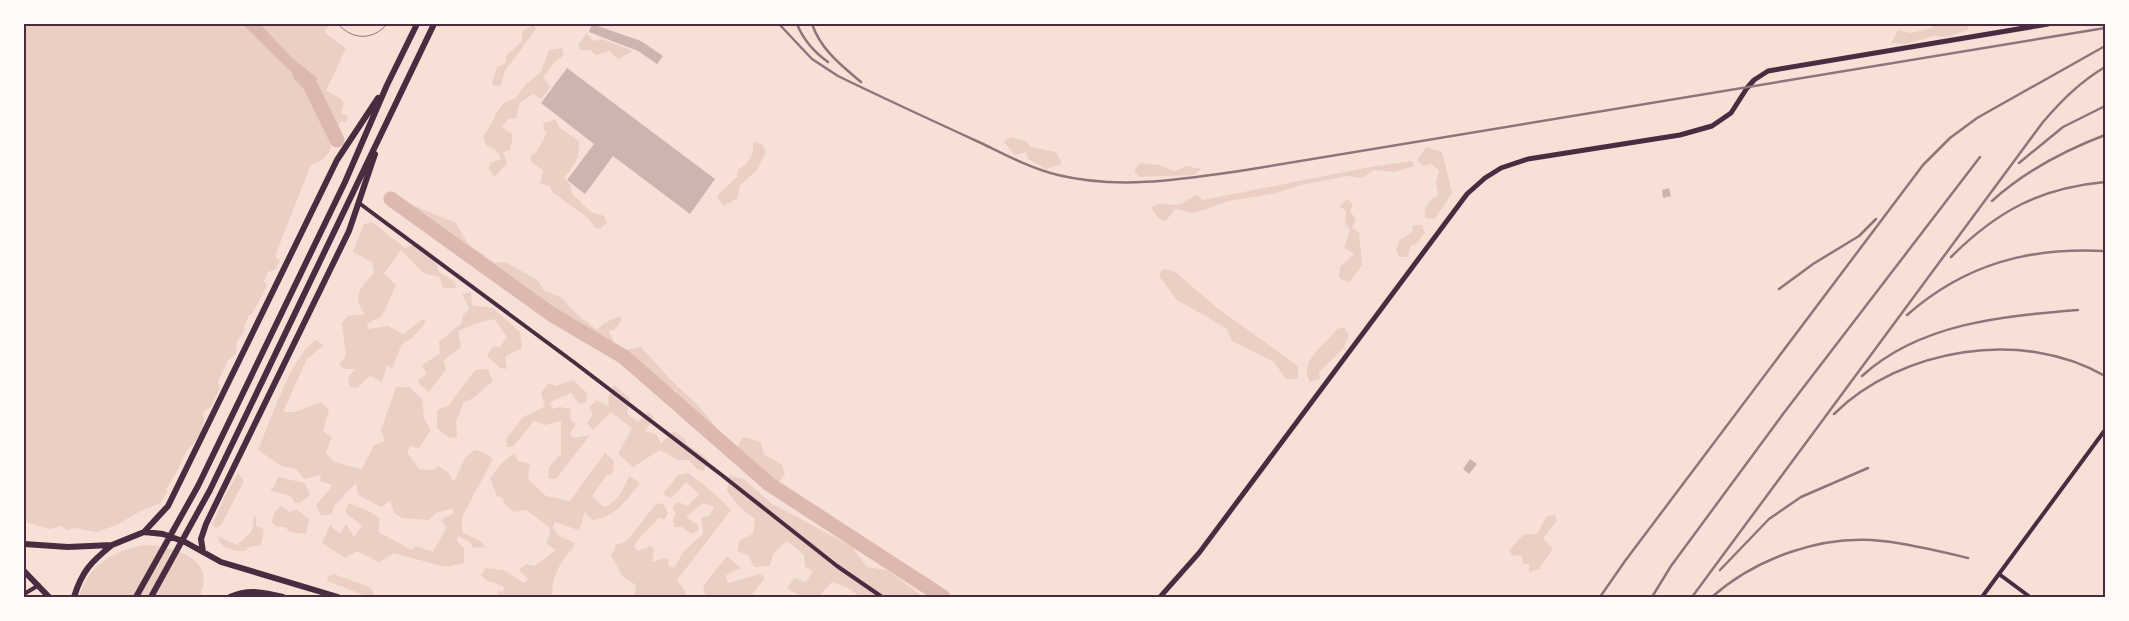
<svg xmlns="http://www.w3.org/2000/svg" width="2129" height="621" viewBox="0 0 2129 621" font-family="'PT Sans Narrow',sans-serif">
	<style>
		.green { fill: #ebcfc5 }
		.water { fill: #dcb8b0 }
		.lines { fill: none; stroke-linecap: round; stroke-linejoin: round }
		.river { stroke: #dcb8b0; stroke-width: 15 }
		.building { fill: #ccb4b1 }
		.minor { stroke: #4a2c40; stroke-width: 4 }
		.tertiary { stroke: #4a2c40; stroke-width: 5 }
		.primary { stroke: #4a2c40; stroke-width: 6 }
		.tram { stroke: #8f747c; stroke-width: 1 }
		.rail { stroke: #8f747c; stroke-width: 2.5 }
		.neatline { fill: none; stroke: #4a2c40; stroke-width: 2 }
	</style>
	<rect width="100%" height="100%" fill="#f7e1d7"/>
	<!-- green -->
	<path class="green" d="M24 24H330L324 32 346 48 326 91 340 98 344 103 341 114 347 115 348 118 346 122 340 121 337 137 329 139 331 148C327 157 321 162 311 165L275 256 280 261 275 270 268 272 264 281 267 286 252 314 249 315 244 327 245 331 237 341 236 354 228 360 218 382 220 388 211 407 205 410 203 414 204 421 201 434 186 452 175 475 166 489 167 492 160 503 135 514 117 525 96 532 76 528 67 530 61 526 50 529 24 522Z
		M1934 24H1967L1969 29 1948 37 1933 36 1906 44 1891 43 1898 30 1910 33 1932 28Z
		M534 25 536 29 505 71 501 85 494 86 492 83 497 67 505 64 507 55 522 41V31Z
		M587 33 593 41 602 39 633 51 618 59 609 51 596 55 590 50H581L578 45Z
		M562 48 564 55 554 63 543 77 551 87 541 99 533 94 520 103 516 118 508 119 502 127 513 135 510 150 503 152 507 163 495 177 489 169 490 163 501 159 497 151 487 146 483 137 492 123 496 113 504 103 516 98 525 85 541 72 549 50Z
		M555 119 560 128 579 141C579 161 576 163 564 178L571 186 572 194 591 212 604 216 607 222 600 229 595 228 589 219 552 192 550 186 540 184 543 170 532 163 530 155 535 154 547 133 543 129 544 123Z
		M1010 137 1026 141 1031 147 1056 152 1062 164 1046 169 1028 159 1026 152 1015 155 1004 142Z
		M753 142 762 144 766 152 756 171 740 185 737 199 723 206 717 196 737 177 738 170C749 163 755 155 753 142Z
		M1426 147 1442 152 1452 193 1435 219 1425 218C1424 207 1429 200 1438 195L1436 183 1439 170 1431 164 1423 166 1417 161Z
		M1412 161 1414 166 1395 172 1374 170 1362 178 1347 176 1297 186 1277 193 1229 201 1194 213 1175 209 1166 221 1159 219 1151 207 1160 204 1178 205 1197 195 1203 200 1370 167Z
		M1140 163 1159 165 1175 171 1186 166 1202 169 1194 175 1139 177 1134 171Z
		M398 199 456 223 468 244 495 263 505 262 536 279 544 290 562 298 578 315 597 330 604 323 620 316 622 320 614 330 609 331 613 341 608 344 543 303 538 295 527 291 524 284 499 273 480 259 472 258 457 250 455 236 431 220 428 215 402 212 391 205Z
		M1347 199 1353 204 1350 211 1356 219 1352 228 1359 232 1362 265 1349 283 1339 278 1340 267 1354 254 1344 248 1350 230 1345 223 1346 211 1340 206Z
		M372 222 405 248 418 243 434 256 439 272 455 282 456 288H443L439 277 423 273 401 250 384 273 396 285 382 316 367 324 368 329 388 326 403 334 423 319 426 322 412 338 402 344 392 368 387 365 382 382 370 376 357 388 350 387 348 378 355 369H344L339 365 346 355 342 323 348 316 364 314C352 294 360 289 374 273L372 262 353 252 364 224Z
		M1413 225H1422L1425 233 1416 244 1410 246 1408 257H1399L1396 250 1400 240 1412 232Z
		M1162 269 1174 271 1216 307 1298 366V379H1286L1274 362 1232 341 1226 328 1177 300 1159 276Z
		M471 292 472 305 493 308 520 332 522 348 505 357 507 369 500 368 487 356 492 347H500L507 337 494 319 477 323 458 331 461 347 444 360 446 370 429 392 419 384V379L427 374 422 365 440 354 439 342 462 323V317L469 308 462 294Z
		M1344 327 1349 336 1343 349 1319 372 1320 379 1310 382C1297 361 1327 344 1337 329Z
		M315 340 324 345 307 359 283 412H295L320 402 329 409 323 431 332 437 326 453 334 462 362 469 374 445 385 441 381 430 396 387H409L422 398 424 418 431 430 419 448 410 446 407 452 419 469 432 470 439 466 450 474 452 481 455 480 465 458 474 450 483 452 493 459 462 517V532L482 542 485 547 473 548 471 543 458 536 457 541 464 548V563L445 567 394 553 379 562 357 551 345 558 322 543 330 525 340 534 346 524 354 537 362 526 345 512 349 503C360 509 371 510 380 519L378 532 412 550 416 546 433 552 447 527 441 520 454 513 453 508 436 513 429 520 402 518 394 513 390 501 381 507 358 495 356 483 335 505 331 514 321 516 316 505C321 498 330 491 332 485L320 481 321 475 304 479 296 469 281 466 258 450C271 420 290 359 315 340Z
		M641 347 673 382 698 405 735 450 743 437 761 442 764 454 782 465 785 474 779 482 748 461 730 459 719 443 715 430 699 426 690 408 682 404 676 391 660 384 639 364 629 360 624 350Z
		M488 369 493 382C481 388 477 399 464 402L456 421 457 437 449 438 437 428V410L448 406 475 370Z
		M573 380 587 393 586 402 579 404 571 393 550 402 552 409 560 407 571 409 570 419 576 424 570 434 574 438 590 435 556 479 548 478 549 467 561 454V421L545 425 534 421 513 447H507L506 439 523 417 545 407 541 393 549 383 555 386Z
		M614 385 630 398 627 414 638 422 648 412 654 417 645 431 656 434 661 443 674 431 684 438 687 444 708 459 704 471 697 469 689 460H678L660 450 633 467 618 454 632 428 611 412 593 430 587 423 593 415 589 407 597 400 609 406 608 397Z
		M514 453 518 461 530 464 528 479 546 496 570 501 605 453 614 461 613 473 606 476 592 496 604 507C618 502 623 490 629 476L640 483C627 500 616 516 593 520L584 512 582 524 578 530 555 522 553 527 559 536 575 543C572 551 568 553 564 559 555 572 552 582 552 597H497L498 591 502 592 505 587 486 580 481 575 486 568 504 570 524 583 528 579 519 570 526 564 535 566 556 550 546 543 550 535 549 527 526 510 514 512 504 504 503 498 497 496 490 478 502 463Z
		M238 473 244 481 221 525 216 528 212 524 226 494Z
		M688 473 714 493 731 510 677 580 686 592 683 597H634L636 585 623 577 611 555 615 549V545L626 542 655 505 663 503 668 513 665 519 658 518C650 529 640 535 634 547L638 551 650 546 654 549 652 562 664 558 668 559 669 566 674 568 684 551 703 534 701 518 710 515 714 507 703 503 686 517 699 526 698 531 691 534 682 527H674L673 520 676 514 672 507 678 502 688 506 699 494 686 482 671 498 663 494 678 475Z
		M729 475 744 479 771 503 852 547 867 567 887 570 924 597H861L848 588 832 582 818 597H798L799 595 787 589 794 578 806 582 813 571 805 567 804 555 787 541 773 554 770 566 754 567 748 555 737 551 740 540 753 534 755 519 738 506 727 491Z
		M278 477 305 483 310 495 300 503H295L292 497 270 490 274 487Z
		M281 506 289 512 296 509 309 519 306 534 290 532 285 527H277L271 522 275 512Z
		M1555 515 1557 521 1543 538 1553 549 1539 569 1529 572V564H1523L1522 555 1512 556 1509 550 1524 534H1537L1547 516Z
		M254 516 256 517V526L264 529 261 545 249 547 245 551C233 551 220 549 218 536L237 545 252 531Z
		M143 545C162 545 198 552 203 574 205 582 202 590 200 597H79C89 565 111 552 143 545Z
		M727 556 741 568 725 576 728 583 760 574 765 578 750 597H703L705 594 703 586Z
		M334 574 371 588 374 595 366 596 328 581 327 577Z"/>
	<!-- water -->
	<path class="water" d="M242 24H260L293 59 317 78 314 88 310 90Z"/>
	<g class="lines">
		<!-- river -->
		<path class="river" d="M300 74 310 85 337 140
			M391 199 551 314 624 357 769 484 943 597"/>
	</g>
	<!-- building -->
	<path class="building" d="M592 24 641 41 663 56 657 64 638 51 589 32Z
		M567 68 715 179 690 214 613 156 585 194 567 180 594 144 541 103Z
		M1669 188 1671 196 1663 198 1662 190Z
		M1470 459 1477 464 1469 474 1463 469Z"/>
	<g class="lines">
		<!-- minor -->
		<path class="minor" d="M359 203 575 363 723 476 837 566 882 597
			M1999 574 2030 597
			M24 594 39 585
			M1982 597 2105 430"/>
		<!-- tertiary -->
		<path class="tertiary" d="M1160 597 1199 553 1467 194 1485 178 1501 168 1528 159 1680 135 1712 126 1731 113 1747 88 1754 80 1768 71 2048 24"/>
		<!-- primary -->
		<path class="primary" d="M144 532 168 506 337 160 378 98
			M24 544 68 547 112 545 144 532 163 534 185 542 221 562 338 597
			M203 552 201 539 206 524 349 231 375 154
			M24 571 49 597
			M74 597C82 571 91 562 112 545
			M136 597 198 486 345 182 387 85 417 24
			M151 597 210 490 434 24
			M230 597C248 589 264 592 283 597"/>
		<!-- tram -->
		<path class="tram" d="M338 24C352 40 373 41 387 24"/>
		<!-- rail -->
		<path class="rail" d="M779 24 812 59 838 76C885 99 933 121 981 143 1006 155 1032 169 1058 175 1120 190 1184 179 1246 170L2105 28
			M797 24C803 39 814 52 828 62
			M812 24C821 50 841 65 861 82
			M2019 163 2063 127 2105 106
			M1992 201C2025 171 2063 151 2105 135
			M1951 257C1997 211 2040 188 2105 182
			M1779 289 1813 264 1859 236 1876 219
			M1907 315C1965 264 2029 247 2105 251
			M1862 376C1920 323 2003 316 2078 310
			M1834 414C1901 348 2023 328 2105 376
			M1720 570 1769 519 1801 497 1868 468
			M1600 597 1625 561 1923 165 1950 138 1977 118 2105 46
			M1652 597 1671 566 1783 414 1980 157
			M1692 597 2043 122C2062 100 2080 82 2105 67
			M1712 597C1756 558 1823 534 1882 541 1911 544 1939 551 1968 558"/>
	</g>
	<!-- border -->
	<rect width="2129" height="621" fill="none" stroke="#fffaf5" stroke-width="50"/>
	<rect x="25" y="25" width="2079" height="571" class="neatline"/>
</svg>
